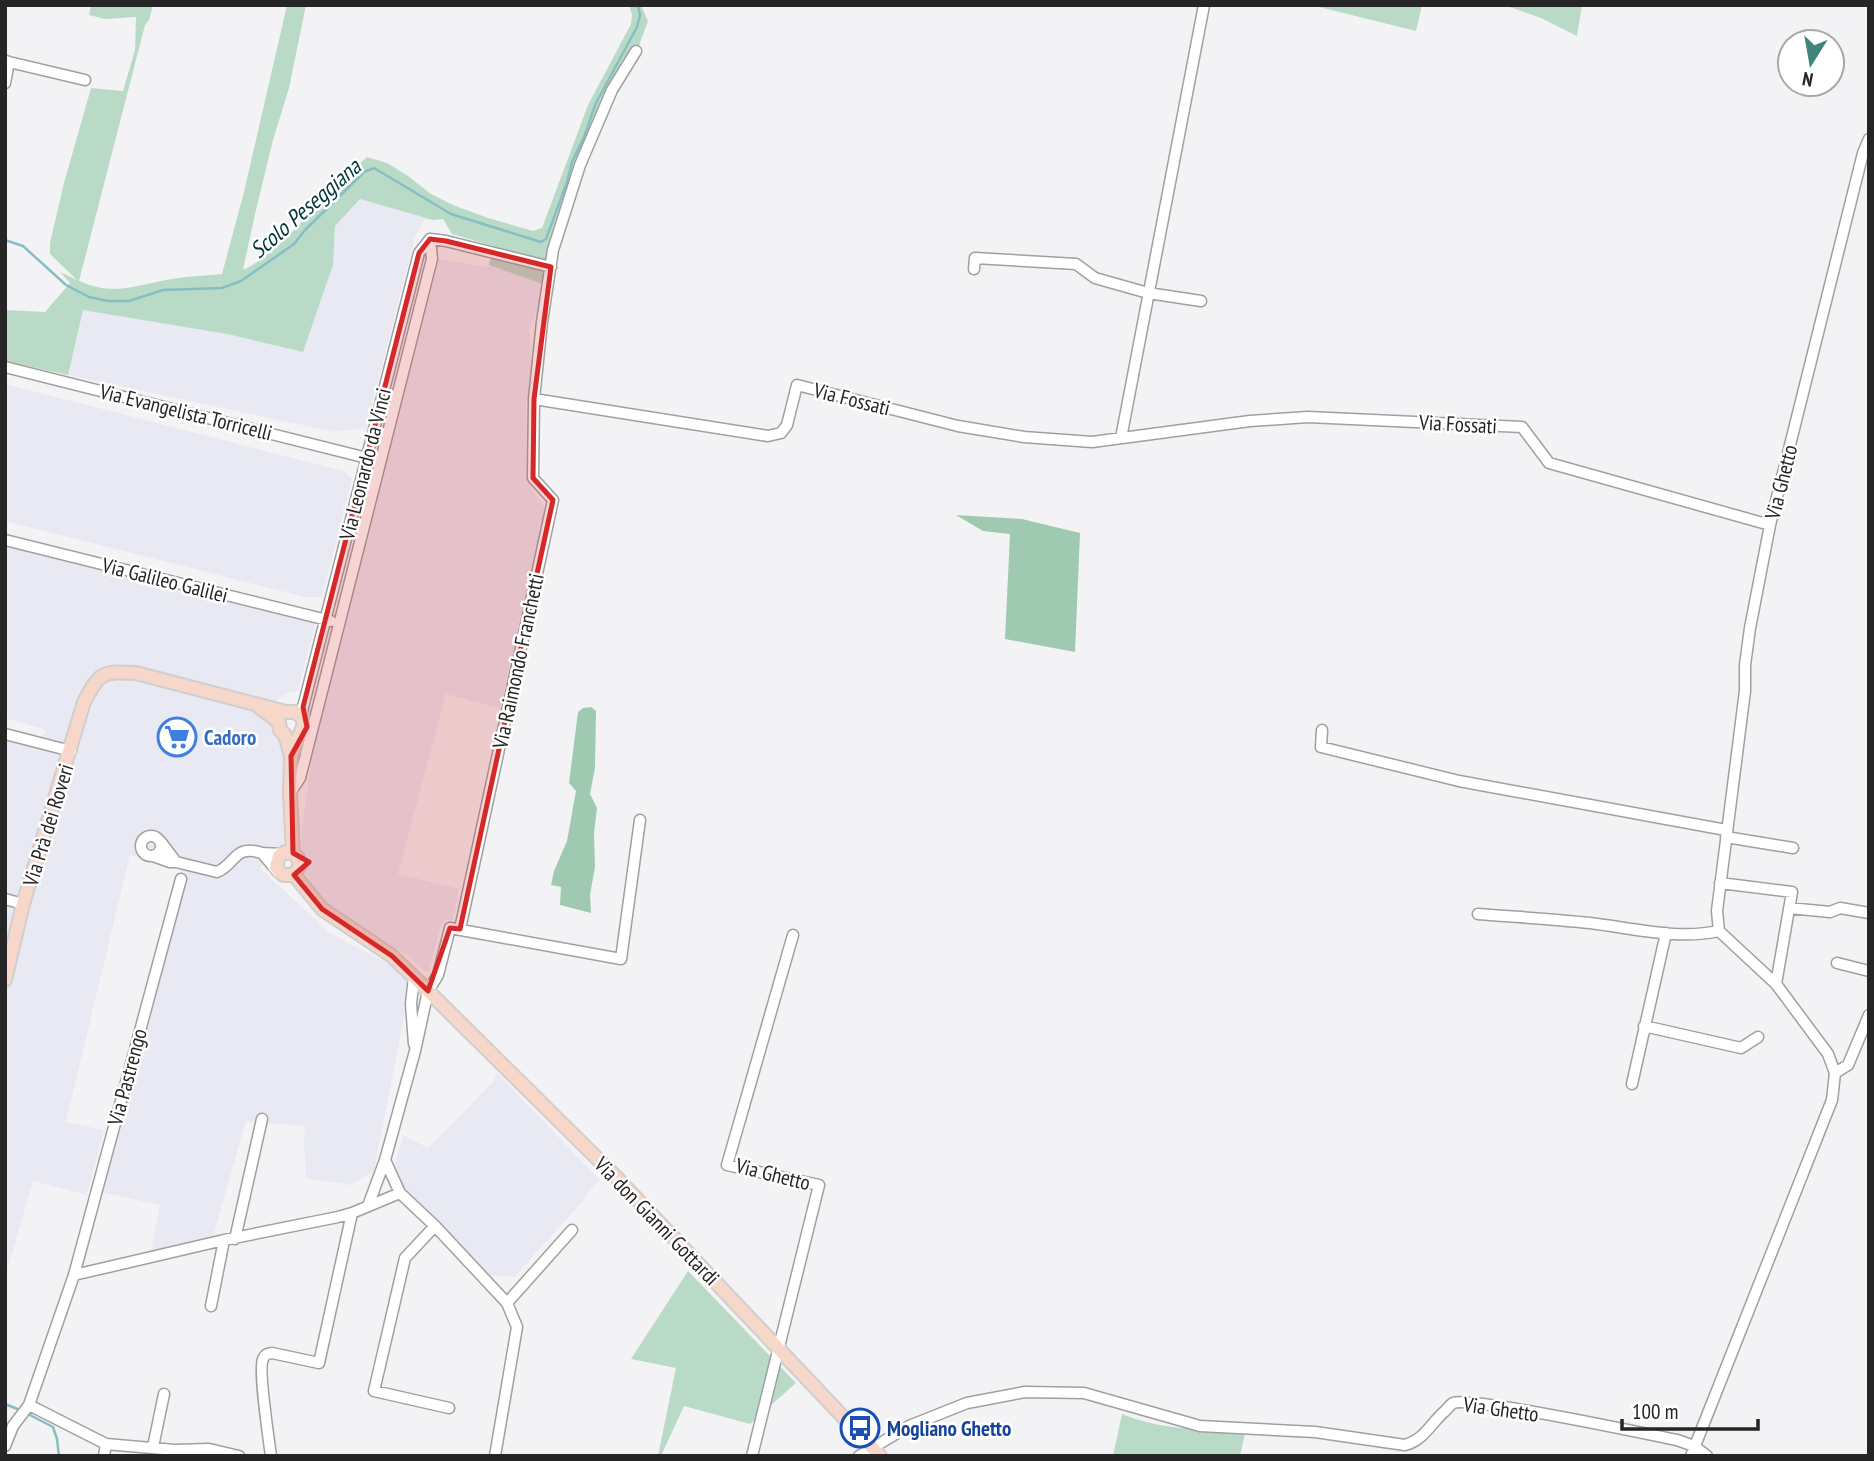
<svg xmlns="http://www.w3.org/2000/svg" width="1874" height="1461" viewBox="0 0 1874 1461" font-family="'PT Sans Narrow',sans-serif">
	<style>
		.built { fill: #e9e9f3 }
		.green { fill: #badac8 }
		.forest { fill: #9fcab1 }
		.lines { fill: none; stroke-linecap: round; stroke-linejoin: round }
		.stream { stroke: #87bec3; stroke-width: 2.5 }
		.minor-casing { stroke: #a0a0a2; stroke-width: 13 }
		.major-casing { stroke: #cfcfcf; stroke-width: 16 }
		.minor { stroke: #fff; stroke-width: 10 }
		.major { stroke: #f6d7ca; stroke-width: 12 }
		.marked { fill: #d62828; fill-opacity: 0.2; stroke: #d62828; stroke-width: 5; stroke-linejoin: round }
		.labels { text-anchor: middle; dominant-baseline: central; stroke-width: 5; stroke-linejoin: round; paint-order: stroke }
		.street-label { font-size: 21px; fill: #252526; stroke: #fff }
		.shop-label { font-size: 21px; font-weight: bold; fill: #366cbe; stroke: #fff; text-anchor: start }
		.transit-label { font-size: 21px; font-weight: bold; fill: #164399; stroke: #fff; text-anchor: start }
		.water-label { font-size: 23px; font-style: italic; fill: #00363b; stroke: #fff }
	</style>
	<rect width="100%" height="100%" fill="#f3f3f5"/>
	<!-- built -->
	<path class="built" d="M360 199 433 220H424L415 237 366 428 335 432 68 375 83 309 227 334 303 352 333 265 335 226Z
		M439 259 488 267 489 265 548 286 529 328 533 390V395L529 396 526 402 527 477 531 488 544 507V514L500 708 446 694 398 874 459 889 453 920H445L441 925 428 973 407 955 351 923 318 902 300 877 302 829 314 742 360 568Z
		M5 384 344 471 352 479 322 597H305L5 521Z
		M5 544 301 617 315 625 298 691 288 692 279 698 274 705 269 717 271 724 282 741 287 766 288 817 283 847 260 868 331 934 393 966 399 971 408 982 409 992 374 1171 351 1185 306 1178 304 1142 305 1126 246 1121 213 1237 150 1256 160 1205 101 1192 186 873 175 867 130 855 66 1122 104 1130 87 1195 33 1181 5 1278V740L38 748 46 730 5 718Z
		M497 1073 600 1180 588 1193 584 1200 514 1277 489 1275 404 1188 395 1166 403 1135 428 1148 494 1081Z"/>
	<!-- green -->
	<path class="green" d="M91 5H153L149 20 145 25 79 281C113 296 133 286 166 280 185 276 204 276 222 274L244 192 287 5H306L289 88 273 140 255 214 243 270C275 255 306 217 330 192 342 180 354 168 367 157L387 163 408 176 431 194 453 205 488 218 533 231 542 228 588 105 631 24 632 14 629 5H641L648 21 633 62 618 82 556 238 548 286 489 265 493 246 452 234 443 219 433 220 360 199 335 226 333 265 303 352 227 334 83 310 68 375 5 361V310L45 312 70 283 60 272 77 280 50 254V243L64 183 91 88 123 91 135 50 136 17 105 19 89 15Z
		M1320 5H1422L1416 31 1319 7Z
		M1504 5H1582L1577 36 1541 18Z
		M688 1271 796 1383 750 1424 684 1406 661 1456H658L676 1368 631 1359Z
		M1122 1414C1162 1430 1204 1431 1246 1429L1240 1456H1113Z"/>
	<!-- forest -->
	<path class="forest" d="M956 515 1022 519 1080 533 1075 652 1005 639 1010 534 983 531Z
		M591 707 596 711 595 768 590 794 597 808 594 833 595 867 590 895 591 913 560 905 561 887 551 885 554 871 567 841 576 791 569 783 578 712 583 708Z"/>
	<g class="lines">
		<!-- stream -->
		<path class="stream" d="M5 240 23 246 66 285 89 297 108 301H129L163 290 222 288 241 281 294 244 305 230 355 181 364 172 374 168 451 214 541 242 546 239 567 182 572 162 584 137 596 103 637 27 640 15 638 5
			M5 1404 20 1410
			M26 1413 53 1427 57 1439 59 1456"/>
		<defs>
			<path id="minor" d="M9 62 85 80
				M5 83 9 62 6 61
				M430 239 446 241 551 267
				M974 269 975 258 1076 264 1095 278 1148 293 1201 301
				M5 367 371 459
				M534 399 768 436 781 433 787 425 797 385 958 426 1024 437 1092 442 1250 421 1308 417 1522 427 1549 463 1770 525
				M1121 438 1204 5
				M5 540 331 621
				M302 717 303 707 419 253 430 239
				M1322 730 1321 747 1459 781 1726 830
				M5 734 71 751
				M290 793 300 778 432 259 430 239
				M141 846a10 10 0 1 1 20 0a10 10 0 1 1-20 0Z
				M1726 837 1793 848
				M153 856 170 862H176L161 842
				M176 862 217 872C236 864 234 844 262 853
				M278 872 262 853 282 854
				M1720 883 1792 892 1776 984
				M5 899 23 904
				M1789 908 1830 912 1840 908 1869 913
				M1478 914C1515 917 1553 919 1590 923 1631 928 1678 940 1719 931
				M460 929 553 500 533 478 534 399 542 322 553 250 580 165 612 90 636 51
				M1837 963 1869 971
				M1644 1026 1741 1048 1758 1037
				M414 1044 411 1004 414 977
				M1835 1073 1848 1065 1869 1015
				M1632 1084 1666 933
				M368 1206 385 1160
				M435 1226 405 1258 374 1391 449 1408
				M572 1230 507 1303 435 1226 400 1193 385 1160 415 1051 428 991 438 975 450 928 621 959 640 820
				M235 1239 262 1119
				M74 1275 181 879
				M211 1306 224 1240
				M29 1405 106 1444 175 1450 209 1449 239 1456
				M5 1446 13 1426 29 1405 74 1275 224 1240 338 1217 352 1213 400 1193
				M153 1447 164 1394
				M104 1456 106 1444
				M271 1456C269 1441 258 1368 263 1359 265 1354 267 1354 272 1353L319 1363 352 1213
				M495 1456 517 1327 507 1303
				M752 1456 819 1185 727 1165 793 935
				M859 1456 909 1426 967 1403 1025 1392 1084 1393 1200 1426 1315 1432 1405 1445C1424 1440 1431 1423 1445 1411 1448 1408 1450 1405 1453 1403 1470 1396 1646 1434 1677 1440L1694 1446 1707 1456
				M1691 1456 1832 1100 1835 1073 1828 1054 1776 984 1719 931 1717 911 1745 691V665L1750 628 1770 525 1863 153 1869 139"/>
			<path id="major" d="M259 707 279 722 280 730 285 735 291 756 290 793 293 853 298 858 300 865 294 875
				M293 853 285 852 279 856 276 867 283 875H294
				M294 875 322 909 392 956 428 991 618 1179 880 1456
				M5 980 23 904 84 702C100 672 102 671 136 673L286 712H295L302 717 304 724 291 756"/>
		</defs>
		<!-- minor casing -->
		<use href="#minor" class="minor-casing"/>
		<!-- major casing -->
		<use href="#major" class="major-casing"/>
		<!-- minor -->
		<use href="#minor" class="minor"/>
		<!-- major -->
		<use href="#major" class="major"/>
	</g>
	<!-- marked area -->
	<path class="marked" d="M430 239 446 241 551 267 534 399 533 478 553 500 460 929 450 928 428 991 392 956 322 909 294 875 309 862 293 853 291 756 307 727 303 707 419 253Z"/>
	<!-- icons -->
	<defs>
		<symbol id="supermarket-ring" viewBox="-11 -11 22 22"><circle r="9.5" fill="#fff" stroke="#3f7fe0" stroke-width="1.5"/><path d="M-6-5.5h2.5l.6 2H6L4.5 2H-2.5L-4.4-4H-6ZM-1.5 3.2a1.3 1.3 0 1 0 .1 0ZM3 3.2a1.3 1.3 0 1 0 .1 0Z" fill="#3f7fe0"/></symbol>
		<symbol id="bus-ring" viewBox="-11 -11 22 22"><circle r="9.5" fill="#fff" stroke="#1a4fb4" stroke-width="1.5"/><path d="M-5-6H5V4H4V6H2V4H-2V6H-4V4H-5ZM-3.5-4V0h7V-4ZM-3.5 1.2v1.5H-2V1.2ZM2 1.2v1.5H3.5V1.2Z" fill="#1a4fb4"/></symbol>
	</defs>
	<g fill-rule="evenodd">
		<use href="#supermarket-ring" x="155" y="715" width="44" height="44"/>
		<use href="#bus-ring" x="838" y="1406" width="44" height="44"/>
	</g>
	<g class="labels">
		<!-- street labels -->
		<g class="street-label">
			<text transform="translate(852 399) rotate(14)">Via Fossati</text>
			<text transform="translate(186 412) rotate(14)">Via Evangelista Torricelli</text>
			<text transform="translate(1458 424) rotate(3)">Via Fossati</text>
			<text transform="translate(365 464) rotate(-76)">Via Leonardo da Vinci</text>
			<text transform="translate(1781 482) rotate(-76)">Via Ghetto</text>
			<text transform="translate(165 580) rotate(14)">Via Galileo Galilei</text>
			<text transform="translate(518 661) rotate(-78)">Via Raimondo Franchetti</text>
			<text transform="translate(48 825) rotate(-73)">Via Prà dei Roveri</text>
			<text transform="translate(127 1077) rotate(-75)">Via Pastrengo</text>
			<text transform="translate(773 1174) rotate(14)">Via Ghetto</text>
			<text transform="translate(657 1221) rotate(46)">Via don Gianni Gottardi</text>
			<text transform="translate(1501 1409) rotate(8)">Via Ghetto</text>
		</g>
		<!-- shop labels -->
		<g class="shop-label">
			<text x="204" y="737">Cadoro</text>
		</g>
		<!-- transit labels -->
		<g class="transit-label">
			<text x="887" y="1428">Mogliano Ghetto</text>
		</g>
		<!-- water labels -->
		<g class="water-label">
			<text transform="translate(305 208) rotate(-41)">Scolo Peseggiana</text>
		</g>
	</g>
	<!-- border -->
	<rect width="1874" height="1461" fill="none" stroke="#252526" stroke-width="14"/>
	<!-- north arrow -->
	<g transform="translate(1811 63) rotate(191)"><circle r="33" fill="#ffffff" stroke="#a8a8a8" stroke-width="2"/>
	<path d="M0-5L12 26L0 18L-12 26Z" fill="#408579"/>
	<text y="-10" font-size="19" font-weight="bold" text-anchor="middle" fill="#252526">N</text>
	</g>
	<!-- scale -->
	<path d="M1622 1419v10h136v-10" fill="none" stroke="#252526" stroke-width="3.5"/>
	<text x="1632" y="1419" font-size="21" fill="#252526" stroke="#ffffff" stroke-width="5" paint-order="stroke">100 m</text>
</svg>
